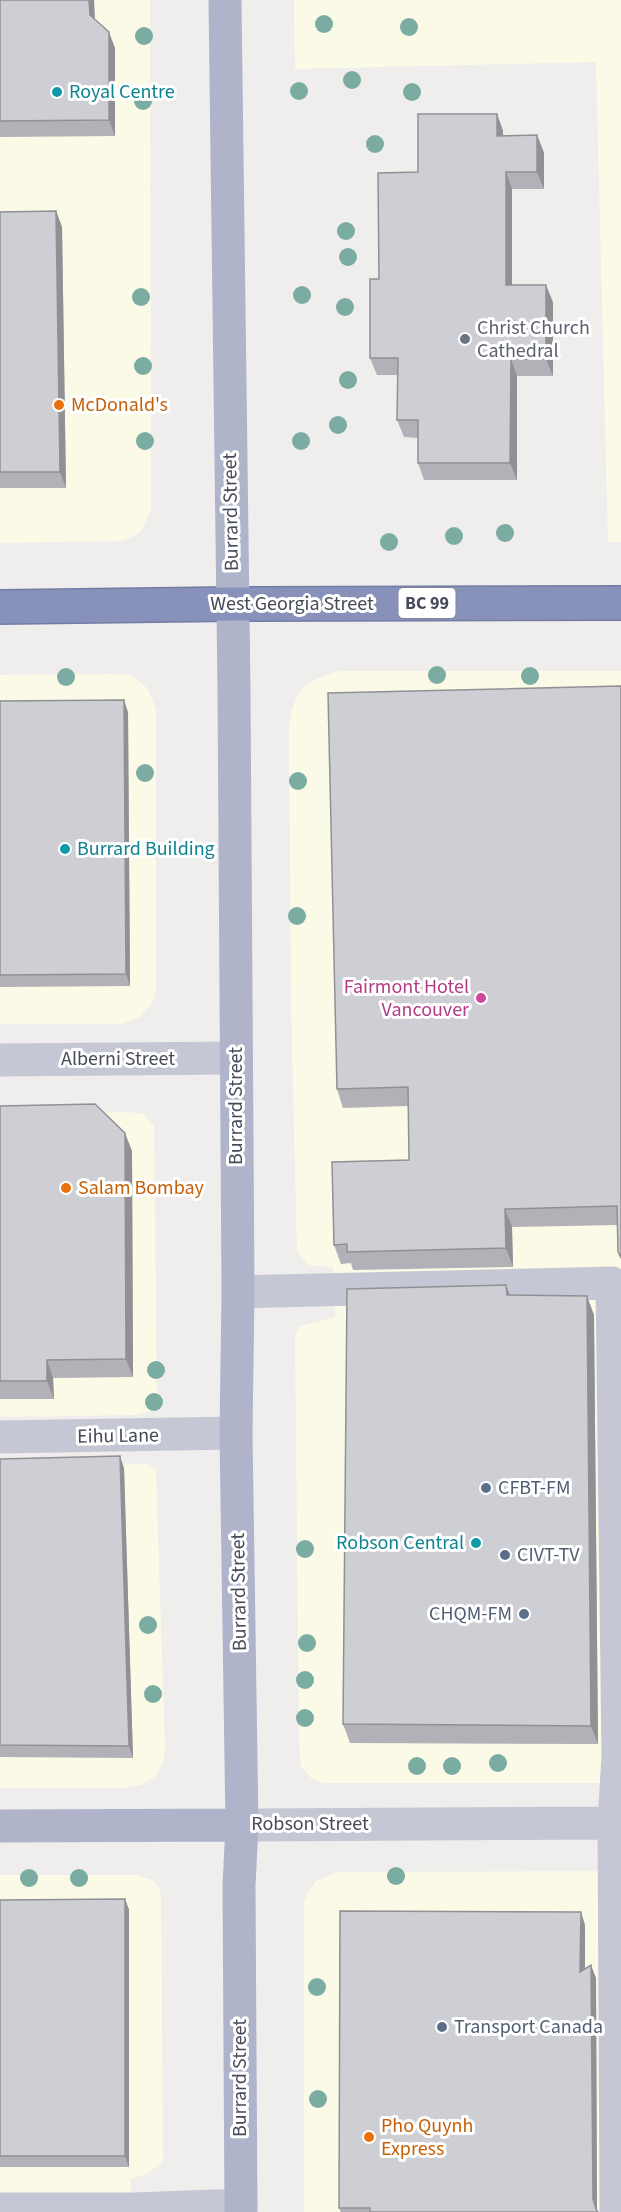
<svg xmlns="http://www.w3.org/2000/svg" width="621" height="2212" viewBox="0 0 621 2212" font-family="'Source Sans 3',sans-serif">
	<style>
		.commercial { fill: #fafae7 }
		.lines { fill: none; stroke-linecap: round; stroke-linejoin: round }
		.highway-casing { stroke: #737ca5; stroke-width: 36 }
		.minor { stroke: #c5c8d4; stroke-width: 33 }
		.major { stroke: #afb4cb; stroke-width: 33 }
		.highway { stroke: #8891b9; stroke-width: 33 }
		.tree { fill: #7baca2 }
		.wall { fill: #b1b1b7 }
		.shaded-wall { fill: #909095 }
		.building { fill: #ceced5; stroke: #909095; stroke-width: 1.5 }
		.culture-dot { fill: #0f9aa8; stroke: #fff; stroke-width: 2 }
		.worship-dot { fill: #6b7280; stroke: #fff; stroke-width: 2 }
		.food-dot { fill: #e8710a; stroke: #fff; stroke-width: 2 }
		.hotel-dot { fill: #d1479c; stroke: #fff; stroke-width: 2 }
		.service-dot { fill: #5c6f8a; stroke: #fff; stroke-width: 2 }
		.labels { text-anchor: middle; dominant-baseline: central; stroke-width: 6; stroke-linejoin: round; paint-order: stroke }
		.shield { fill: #fff; stroke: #7e818b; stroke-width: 1.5 }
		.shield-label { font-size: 18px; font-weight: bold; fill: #474b59 }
		.culture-label { font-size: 20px; fill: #0d838f; stroke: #fff; text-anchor: start }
		.worship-label { font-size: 20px; fill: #5b616d; stroke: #fff; text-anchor: start }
		.food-label { font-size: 20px; fill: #c56008; stroke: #fff; text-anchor: start }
		.street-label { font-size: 20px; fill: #474b59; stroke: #fff }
		.hotel-label { font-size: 20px; fill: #b23c85; stroke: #fff; text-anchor: end }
		.service-label { font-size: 20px; fill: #4e5e75; stroke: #fff; text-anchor: start }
	</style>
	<rect width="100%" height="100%" fill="#f0eeed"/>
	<!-- commercial -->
	<path class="commercial" d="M0 0H150L151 510 141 531 133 537 118 541 0 543Z
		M294 0H621V542H608L596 62 295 69Z
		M338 671H621V1783H324L312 1779 301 1766 299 1741 295 1337 300 1326 335 1317 333 1268 309 1265 297 1252 291 1001 289 726 292 709 299 692 309 683 321 677Z
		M113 674 131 675 147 688 156 709V989L152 1003 139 1018 121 1024H0V675Z
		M0 1112H128L143 1114 154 1126 157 1409 136 1415 0 1417Z
		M148 1464 156 1471 165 1750 164 1759 156 1776 141 1785 120 1788H0V1466Z
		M621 1871V2212H304V1900L315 1882 336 1872Z
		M0 1875H136L152 1880 158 1887 161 1895 163 2161 147 2174 130 2179 133 2212H0Z"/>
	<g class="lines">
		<defs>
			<path id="highway" d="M0 607 233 604 621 603"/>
		</defs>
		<!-- highway casing -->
		<use href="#highway" class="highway-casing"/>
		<!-- minor -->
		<path class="minor" d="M0 1060 236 1058
			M238 1292 612 1283 618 1756 614 1823 616 2212
			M0 1437 236 1433
			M242 1825 621 1823
			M0 2209H133L241 2205"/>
		<!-- major -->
		<path class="major" d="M225 0 234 690 238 1292 236 1433 242 1825 239 1886 241 2212
			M0 1826 242 1825"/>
		<!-- highway -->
		<use href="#highway" class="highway"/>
	</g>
	<!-- trees -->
	<g class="tree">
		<circle cx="324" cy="24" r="9"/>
		<circle cx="409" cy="27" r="9"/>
		<circle cx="144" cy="36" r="9"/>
		<circle cx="352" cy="80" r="9"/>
		<circle cx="299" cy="91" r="9"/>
		<circle cx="412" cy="92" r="9"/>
		<circle cx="143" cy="101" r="9"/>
		<circle cx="375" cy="144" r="9"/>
		<circle cx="346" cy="231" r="9"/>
		<circle cx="348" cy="257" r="9"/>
		<circle cx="302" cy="295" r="9"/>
		<circle cx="141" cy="297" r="9"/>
		<circle cx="345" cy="307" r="9"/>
		<circle cx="143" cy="366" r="9"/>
		<circle cx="348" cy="380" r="9"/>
		<circle cx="338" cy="425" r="9"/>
		<circle cx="145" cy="441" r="9"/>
		<circle cx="301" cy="441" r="9"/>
		<circle cx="505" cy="533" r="9"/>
		<circle cx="454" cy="536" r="9"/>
		<circle cx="389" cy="542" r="9"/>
		<circle cx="437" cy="675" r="9"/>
		<circle cx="530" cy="676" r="9"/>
		<circle cx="66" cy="677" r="9"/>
		<circle cx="145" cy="773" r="9"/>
		<circle cx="298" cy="781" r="9"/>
		<circle cx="297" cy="916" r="9"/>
		<circle cx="156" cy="1370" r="9"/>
		<circle cx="154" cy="1402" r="9"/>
		<circle cx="305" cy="1549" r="9"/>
		<circle cx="148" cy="1625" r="9"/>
		<circle cx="307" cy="1643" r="9"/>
		<circle cx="305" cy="1680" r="9"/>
		<circle cx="153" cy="1694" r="9"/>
		<circle cx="305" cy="1718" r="9"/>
		<circle cx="498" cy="1763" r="9"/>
		<circle cx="417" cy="1766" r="9"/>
		<circle cx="452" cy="1766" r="9"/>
		<circle cx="396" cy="1876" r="9"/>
		<circle cx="29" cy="1878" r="9"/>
		<circle cx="79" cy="1878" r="9"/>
		<circle cx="317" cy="1987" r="9"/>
		<circle cx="318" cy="2099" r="9"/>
	</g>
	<!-- wall -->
	<path class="wall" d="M0 0H94L95 20 115 48V136L0 137Z
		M497 114 503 131V136L537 135 544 153V189H512V285L553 302V376H517V480H424L418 463V438L404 437 397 420 398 375H377L370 358 379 279 418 172Z
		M56 211 62 227 66 488H0V212Z
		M621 686V1259L618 1251V1225L512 1227 513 1267 353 1270 351 1263 341 1264 334 1245 409 1160 408 1106 343 1108 337 1089Z
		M0 701 128 712 130 986 0 987Z
		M0 1106 132 1151 133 1377 53 1378 54 1399H0Z
		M506 1285 510 1295 594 1315 598 1744 350 1743 343 1724Z
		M0 1459 124 1468 133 1758 0 1757Z
		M125 1899 129 1910V2167H0V1900Z
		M585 1925V1969L596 1978 597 2211 598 2212H341L339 2208Z"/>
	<!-- shaded-wall -->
	<path class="shaded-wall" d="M89 0H94L95 31 90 15Z
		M109 32 115 48V136L109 120Z
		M497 114 503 131V153L497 136Z
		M537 135 544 153V189L537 172Z
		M506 172 512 189V302L506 285Z
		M56 211 62 227 66 488 60 472Z
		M546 285 553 302V376L546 359Z
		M511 359 517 376V480L510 463Z
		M124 700 128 712 130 986 126 974Z
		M125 1133 132 1151 133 1377 126 1359Z
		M505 1209 512 1227 513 1267 506 1248Z
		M506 1285 513 1304 507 1295Z
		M587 1296 594 1315 598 1744 591 1726Z
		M47 1360 53 1378 54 1399 47 1381Z
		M120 1456 124 1468 133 1758 129 1746Z
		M125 1899 129 1910V2167L125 2156Z
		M581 1912 585 1925V1985L580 1972Z
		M591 1965 596 1978 597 2212 593 2199Z"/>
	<!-- building -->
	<path class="building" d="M0 0H89L90 15 109 32V120L0 121Z
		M418 114H497V136L537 135V172H506V285H546V359H511L510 463H418V420H397L398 358H370V279H379L378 173 418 172Z
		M56 211 60 472H0V212Z
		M621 686V1258L618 1251 617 1206 505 1209 506 1248 347 1252V1244L334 1245 332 1162 409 1160 408 1087 337 1089 328 693Z
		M124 700 126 974 0 975V701Z
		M95 1104 125 1133 126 1359 47 1360V1381H0V1106Z
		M506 1285 507 1295 587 1296 591 1726 343 1724 347 1289Z
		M120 1456 129 1746 0 1745V1459Z
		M125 1899V2156H0V1900Z
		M340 1911 581 1912 580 1972 591 1965 593 2199 596 2209 598 2212H370V2208H339Z"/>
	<!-- markers -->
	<g class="culture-dot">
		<circle cx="57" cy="92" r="6"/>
		<circle cx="65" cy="849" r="6"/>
		<circle cx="476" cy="1543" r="6"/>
	</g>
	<circle class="worship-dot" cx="465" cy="339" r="6"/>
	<g class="food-dot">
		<circle cx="59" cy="405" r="6"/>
		<circle cx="66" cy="1188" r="6"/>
		<circle cx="369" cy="2137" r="6"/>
	</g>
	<circle class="hotel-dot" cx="481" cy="998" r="6"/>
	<g class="service-dot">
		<circle cx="486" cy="1488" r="6"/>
		<circle cx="505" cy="1555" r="6"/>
		<circle cx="524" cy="1614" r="6"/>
		<circle cx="442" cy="2027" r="6"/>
	</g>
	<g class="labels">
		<!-- shield labels -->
		<rect class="shield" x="398.5" y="588" width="57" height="30" rx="4.5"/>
		<g class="shield-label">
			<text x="427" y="603">BC 99</text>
		</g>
		<!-- culture labels -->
		<g class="culture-label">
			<text x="69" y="92">Royal Centre</text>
			<text x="77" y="849">Burrard Building</text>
			<text x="464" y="1543" text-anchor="end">Robson Central</text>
		</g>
		<!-- worship labels -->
		<g class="worship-label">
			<text x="477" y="328">Christ Church<tspan x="477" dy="23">Cathedral</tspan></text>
		</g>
		<!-- food labels -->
		<g class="food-label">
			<text x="71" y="405">McDonald's</text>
			<text x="78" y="1188">Salam Bombay</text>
			<text x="381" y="2126">Pho Quynh<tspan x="381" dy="23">Express</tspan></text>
		</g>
		<!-- street labels -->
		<g class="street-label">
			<text transform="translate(231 512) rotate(-91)">Burrard Street</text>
			<text x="292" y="604">West Georgia Street</text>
			<text x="118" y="1059">Alberni Street</text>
			<text transform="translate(236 1106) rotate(-90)">Burrard Street</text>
			<text transform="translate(118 1436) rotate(-1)">Eihu Lane</text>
			<text transform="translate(239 1592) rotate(-91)">Burrard Street</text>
			<text x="310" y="1824">Robson Street</text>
			<text transform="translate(240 2078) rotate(-90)">Burrard Street</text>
		</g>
		<!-- hotel labels -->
		<g class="hotel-label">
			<text x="469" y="987">Fairmont Hotel<tspan x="469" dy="23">Vancouver</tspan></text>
		</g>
		<!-- service labels -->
		<g class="service-label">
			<text x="498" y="1488">CFBT-FM</text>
			<text x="517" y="1555">CIVT-TV</text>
			<text x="512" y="1614" text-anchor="end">CHQM-FM</text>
			<text x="454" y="2027">Transport Canada</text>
		</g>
	</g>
</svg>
